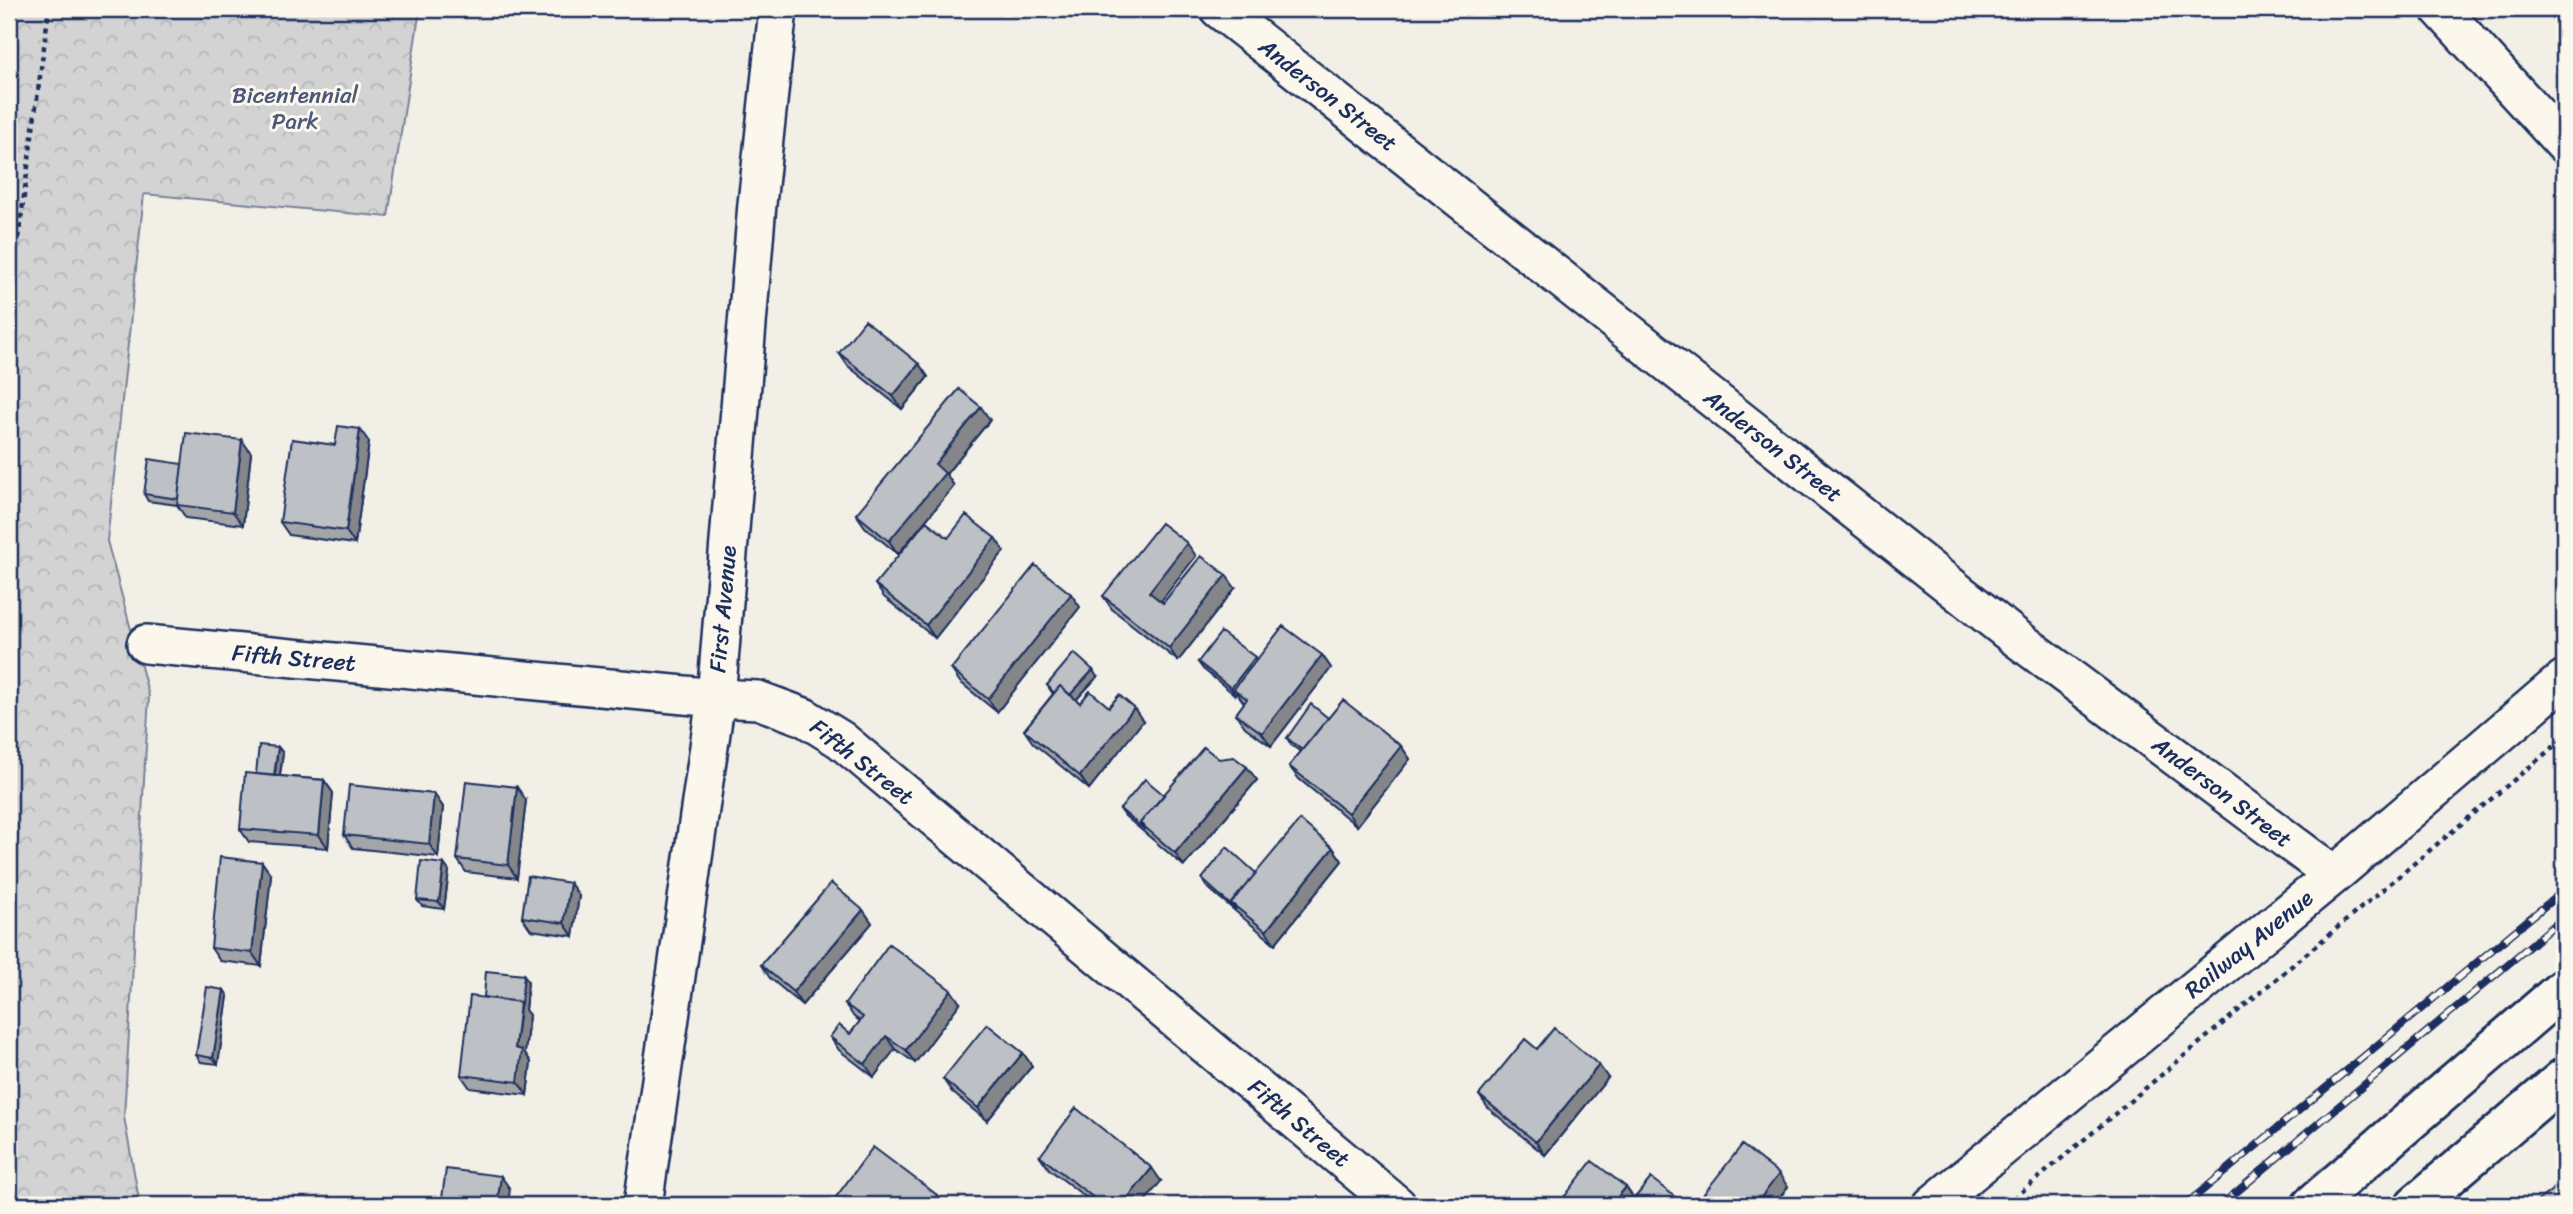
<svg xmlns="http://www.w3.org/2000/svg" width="2573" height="1214" viewBox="0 0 2573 1214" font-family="Sriracha,sans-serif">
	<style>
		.park { fill: url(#park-crowns); stroke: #768198; stroke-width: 2 }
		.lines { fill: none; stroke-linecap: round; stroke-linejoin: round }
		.street-casing { stroke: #1b2f5e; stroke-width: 42 }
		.secondary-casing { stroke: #1b2f5e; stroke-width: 44 }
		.path { stroke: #1b2f5e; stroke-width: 4.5; stroke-dasharray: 5 5; stroke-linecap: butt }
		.street { stroke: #fbf7ec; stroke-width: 37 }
		.secondary { stroke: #fbf7ec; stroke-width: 38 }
		.rail-casing { stroke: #1b2f5e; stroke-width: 8 }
		.rail { stroke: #fbf7ec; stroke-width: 5; stroke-dasharray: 16; stroke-linecap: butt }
		.wall { fill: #a3a5a9; stroke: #1b2f5e; stroke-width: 2 }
		.shaded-wall { fill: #848689; stroke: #1b2f5e; stroke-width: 2 }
		.building { fill: #bdc0c4; stroke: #1b2f5e; stroke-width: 2 }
		.labels { text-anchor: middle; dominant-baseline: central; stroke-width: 6; stroke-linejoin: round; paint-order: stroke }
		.park-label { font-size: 23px; fill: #49587b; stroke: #fbf7ec }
		.street-label { font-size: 23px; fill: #1b2f5e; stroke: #fbf7ec }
	</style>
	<defs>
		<pattern id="park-crowns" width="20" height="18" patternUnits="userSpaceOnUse" patternTransform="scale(1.75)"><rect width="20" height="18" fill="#d2d3d2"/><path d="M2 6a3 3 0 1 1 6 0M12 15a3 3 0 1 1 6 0" fill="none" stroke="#b4b5b7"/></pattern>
	</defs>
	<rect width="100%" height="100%" fill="#f2efe6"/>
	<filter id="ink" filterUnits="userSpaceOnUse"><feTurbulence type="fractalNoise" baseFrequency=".0143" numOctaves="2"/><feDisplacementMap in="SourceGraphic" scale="14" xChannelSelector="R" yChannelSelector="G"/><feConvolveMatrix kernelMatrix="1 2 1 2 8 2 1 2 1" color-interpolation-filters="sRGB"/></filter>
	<g filter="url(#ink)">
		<!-- park -->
		<path class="park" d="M9 9H420L388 217 144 194 107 541 149 696 124 1117 140 1205H9Z"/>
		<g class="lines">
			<defs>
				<path id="street" d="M1219 9 2015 637 2334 875
					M2440 9 2564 144
					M146 644 716 698 758 700 804 717 841 740 1397 1205
					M643 1205 716 698 757 204 778 9
					M1932 1205 2334 875 2564 679"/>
				<path id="secondary" d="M2312 1205 2564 988
					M2415 1205 2564 1078"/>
			</defs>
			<!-- street casing -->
			<use href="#street" class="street-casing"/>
			<!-- secondary casing -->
			<use href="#secondary" class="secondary-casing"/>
			<!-- path -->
			<path class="path" d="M9 308 49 9
				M2006 1205 2564 738"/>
			<!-- street -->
			<use href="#street" class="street"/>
			<!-- secondary -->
			<use href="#secondary" class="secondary"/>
			<defs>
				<path id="rail" d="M2185 1205 2564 890
					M2221 1205 2564 917"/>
			</defs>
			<!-- rail casing -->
			<use href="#rail" class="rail-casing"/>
			<!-- rail -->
			<use href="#rail" class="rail"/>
		</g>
		<!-- wall -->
		<path class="wall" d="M839 353 919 364 928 377 902 409 848 366Z
			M990 420 946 474 954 486 898 554 865 527 856 514Z
			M369 442 355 544 289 535 280 522 335 445Z
			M251 453 243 525 186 518 177 505 148 501 144 494 182 464Z
			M948 538H995L1004 551 935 638 884 597 875 584Z
			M1196 556 1160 601 1163 603 1235 588 1178 661 1112 609 1103 596Z
			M1080 607 997 712 960 682 951 669Z
			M1322 655 1331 668 1271 746 1245 727 1236 714 1244 703 1237 693 1235 695 1203 669 1198 662 1255 657 1257 660Z
			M1097 677 1076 700 1080 703 1109 707 1143 721 1089 789 1033 743 1024 730 1053 694 1047 685Z
			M1328 718 1401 746 1410 759 1357 826 1299 779 1289 766 1301 752 1291 745 1287 738Z
			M278 747 283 753 280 776 324 780 333 793 328 848 249 842 240 829 256 774Z
			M1219 759 1257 780 1184 866 1125 816 1120 809 1164 795Z
			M434 794 443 807 438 857 353 848 344 835Z
			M526 800 517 878 466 872 457 859Z
			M1333 848 1342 861 1275 944 1241 916 1206 886 1202 879 1256 873Z
			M262 862 271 875 261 966 220 961 211 948Z
			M444 864 449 871 444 909 422 906 417 900Z
			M570 883 579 896 573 936 531 930 522 917Z
			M863 910 872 923 802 1005 770 978 761 965Z
			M528 982 525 1010 529 1015 525 1053 531 1062 527 1095 470 1088 461 1075 484 997Z
			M224 990 228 996 218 1064 201 1062 196 1055Z
			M960 1003 915 1063 895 1049 874 1077 839 1050 830 1037 850 1034 860 1021 854 1017 845 1004Z
			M1537 1049 1608 1078 1545 1155 1488 1108 1479 1095Z
			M1023 1053 1032 1066 987 1121 952 1092 943 1079Z
			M1040 1156 1161 1181 1142 1205H1096L1049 1169Z
			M1565 1196 1634 1199 1685 1205H1571Z"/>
		<!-- shaded-wall -->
		<path class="shaded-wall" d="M919 364 928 377 902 409 893 396Z
			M981 407 990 420 946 474 954 486 898 554 889 541 935 464Z
			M360 429 369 442 355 544 346 531Z
			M242 440 251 453 243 525 233 512Z
			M995 538 1004 551 935 638 926 625Z
			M1187 543 1196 556 1158 605 1149 592Z
			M1226 575 1235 588 1178 661 1169 648Z
			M1071 594 1080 607 997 712 988 699Z
			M1322 655 1331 668 1271 746 1262 733Z
			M1255 657 1260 664 1234 689 1237 693 1235 695 1231 688Z
			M1093 670 1097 677 1073 703 1069 696Z
			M1134 708 1143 721 1089 789 1080 776Z
			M1401 746 1410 759 1357 826 1348 813Z
			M278 747 283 753 278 789 274 782Z
			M1247 767 1257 780 1184 866 1175 853Z
			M324 780 333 793 328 848 319 835Z
			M517 787 526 800 517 878 508 865Z
			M434 794 443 807 438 857 429 844Z
			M1333 848 1342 861 1275 944 1266 931Z
			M262 862 271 875 261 966 252 953Z
			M444 864 449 871 444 909 439 902Z
			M570 883 579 896 573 936 564 923Z
			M863 910 872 923 802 1005 793 992Z
			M524 975 528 982 525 1010 529 1015 525 1053 531 1062 527 1095 518 1082 515 1048Z
			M224 990 228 996 218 1064 213 1058Z
			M951 990 960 1003 915 1063 906 1050Z
			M886 1036 895 1049 874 1077 865 1064Z
			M1023 1053 1032 1066 987 1121 978 1108Z
			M1599 1065 1608 1078 1545 1155 1536 1142Z
			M1152 1168 1161 1181 1142 1205H1122Z
			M1779 1174 1788 1187 1774 1205H1755Z
			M501 1176 510 1189 508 1205H497Z
			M1626 1187 1635 1200 1631 1205H1611Z
			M937 1195 945 1205H930Z"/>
		<!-- building -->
		<path class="building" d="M865 320 919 364 893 396 839 353Z
			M959 389 981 407 935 464 945 473 889 541 856 514Z
			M338 426 360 429 346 531 280 522 292 439 335 445Z
			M186 433 242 440 233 512 177 505Z
			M149 459 182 464 178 499 144 494Z
			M966 515 995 538 926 625 875 584 926 521 948 538Z
			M1161 523 1187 543 1149 592 1163 603 1201 556 1226 575 1169 648 1103 596Z
			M1035 565 1071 594 988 699 951 669Z
			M1283 626 1322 655 1262 733 1236 714 1247 699 1234 689Z
			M1221 632 1255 657 1231 688 1198 662Z
			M1074 653 1093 670 1070 695 1060 686 1054 693 1047 685Z
			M1060 686 1080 703 1090 691 1109 707 1119 695 1134 708 1080 776 1024 730Z
			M1343 700 1401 746 1348 813 1289 766Z
			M1311 704 1328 718 1302 750 1287 738Z
			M259 745 278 747 274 776 256 774Z
			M1204 747 1219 759 1234 757 1247 767 1175 853 1140 823Z
			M245 773 324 780 319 835 240 829Z
			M1145 779 1164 795 1140 823 1145 830 1120 809Z
			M466 781 517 787 508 865 457 859Z
			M349 785 434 794 429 844 344 835Z
			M1300 820 1333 848 1266 931 1231 903Z
			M1227 847 1256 873 1231 903 1236 910 1202 879Z
			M220 857 262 862 252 953 211 948Z
			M421 861 444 864 439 902 417 900Z
			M528 876 570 883 564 923 522 917Z
			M831 883 863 910 793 992 761 965Z
			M889 944 951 990 906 1050 886 1036 865 1064 830 1037 839 1025 850 1034 863 1017 845 1004Z
			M486 971 524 975 521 1003 520 1002 484 997Z
			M207 987 224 990 213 1058 196 1055Z
			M470 996 520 1002 515 1048 522 1050 518 1082 461 1075Z
			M987 1024 1023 1053 978 1108 943 1079Z
			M1554 1028 1599 1065 1536 1142 1479 1095 1525 1039 1537 1049Z
			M1076 1108 1152 1168 1122 1205H1103L1040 1156Z
			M1742 1145 1779 1174 1755 1205H1705L1699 1200Z
			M873 1147 937 1195 930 1205H833L831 1204Z
			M1592 1161 1626 1187 1611 1205H1576L1565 1196Z
			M446 1169 501 1176 497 1205H441Z
			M1651 1178 1685 1205H1629Z
			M2564 1181V1205H2532Z"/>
	</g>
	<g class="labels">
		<!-- park labels -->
		<g class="park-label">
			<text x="295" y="95">Bicentennial<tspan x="295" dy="26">Park</tspan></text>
		</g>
		<!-- street labels -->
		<g class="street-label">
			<text transform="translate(1328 95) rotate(38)">Anderson Street</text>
			<text transform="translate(1773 446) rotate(38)">Anderson Street</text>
			<text transform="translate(723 609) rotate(-85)">First Avenue</text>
			<text transform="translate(294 658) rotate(5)">Fifth Street</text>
			<text transform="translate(862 762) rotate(38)">Fifth Street</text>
			<text transform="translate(2222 792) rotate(37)">Anderson Street</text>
			<text transform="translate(2249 944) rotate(-39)">Railway Avenue</text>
			<text transform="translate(1299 1123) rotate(40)">Fifth Street</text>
		</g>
	</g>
	<!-- margin -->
	<rect width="2573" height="1214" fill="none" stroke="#fbf7ec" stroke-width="35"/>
	<rect x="18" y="18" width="2538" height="1179" fill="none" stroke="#1b2f5e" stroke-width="2.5" filter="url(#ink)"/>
</svg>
